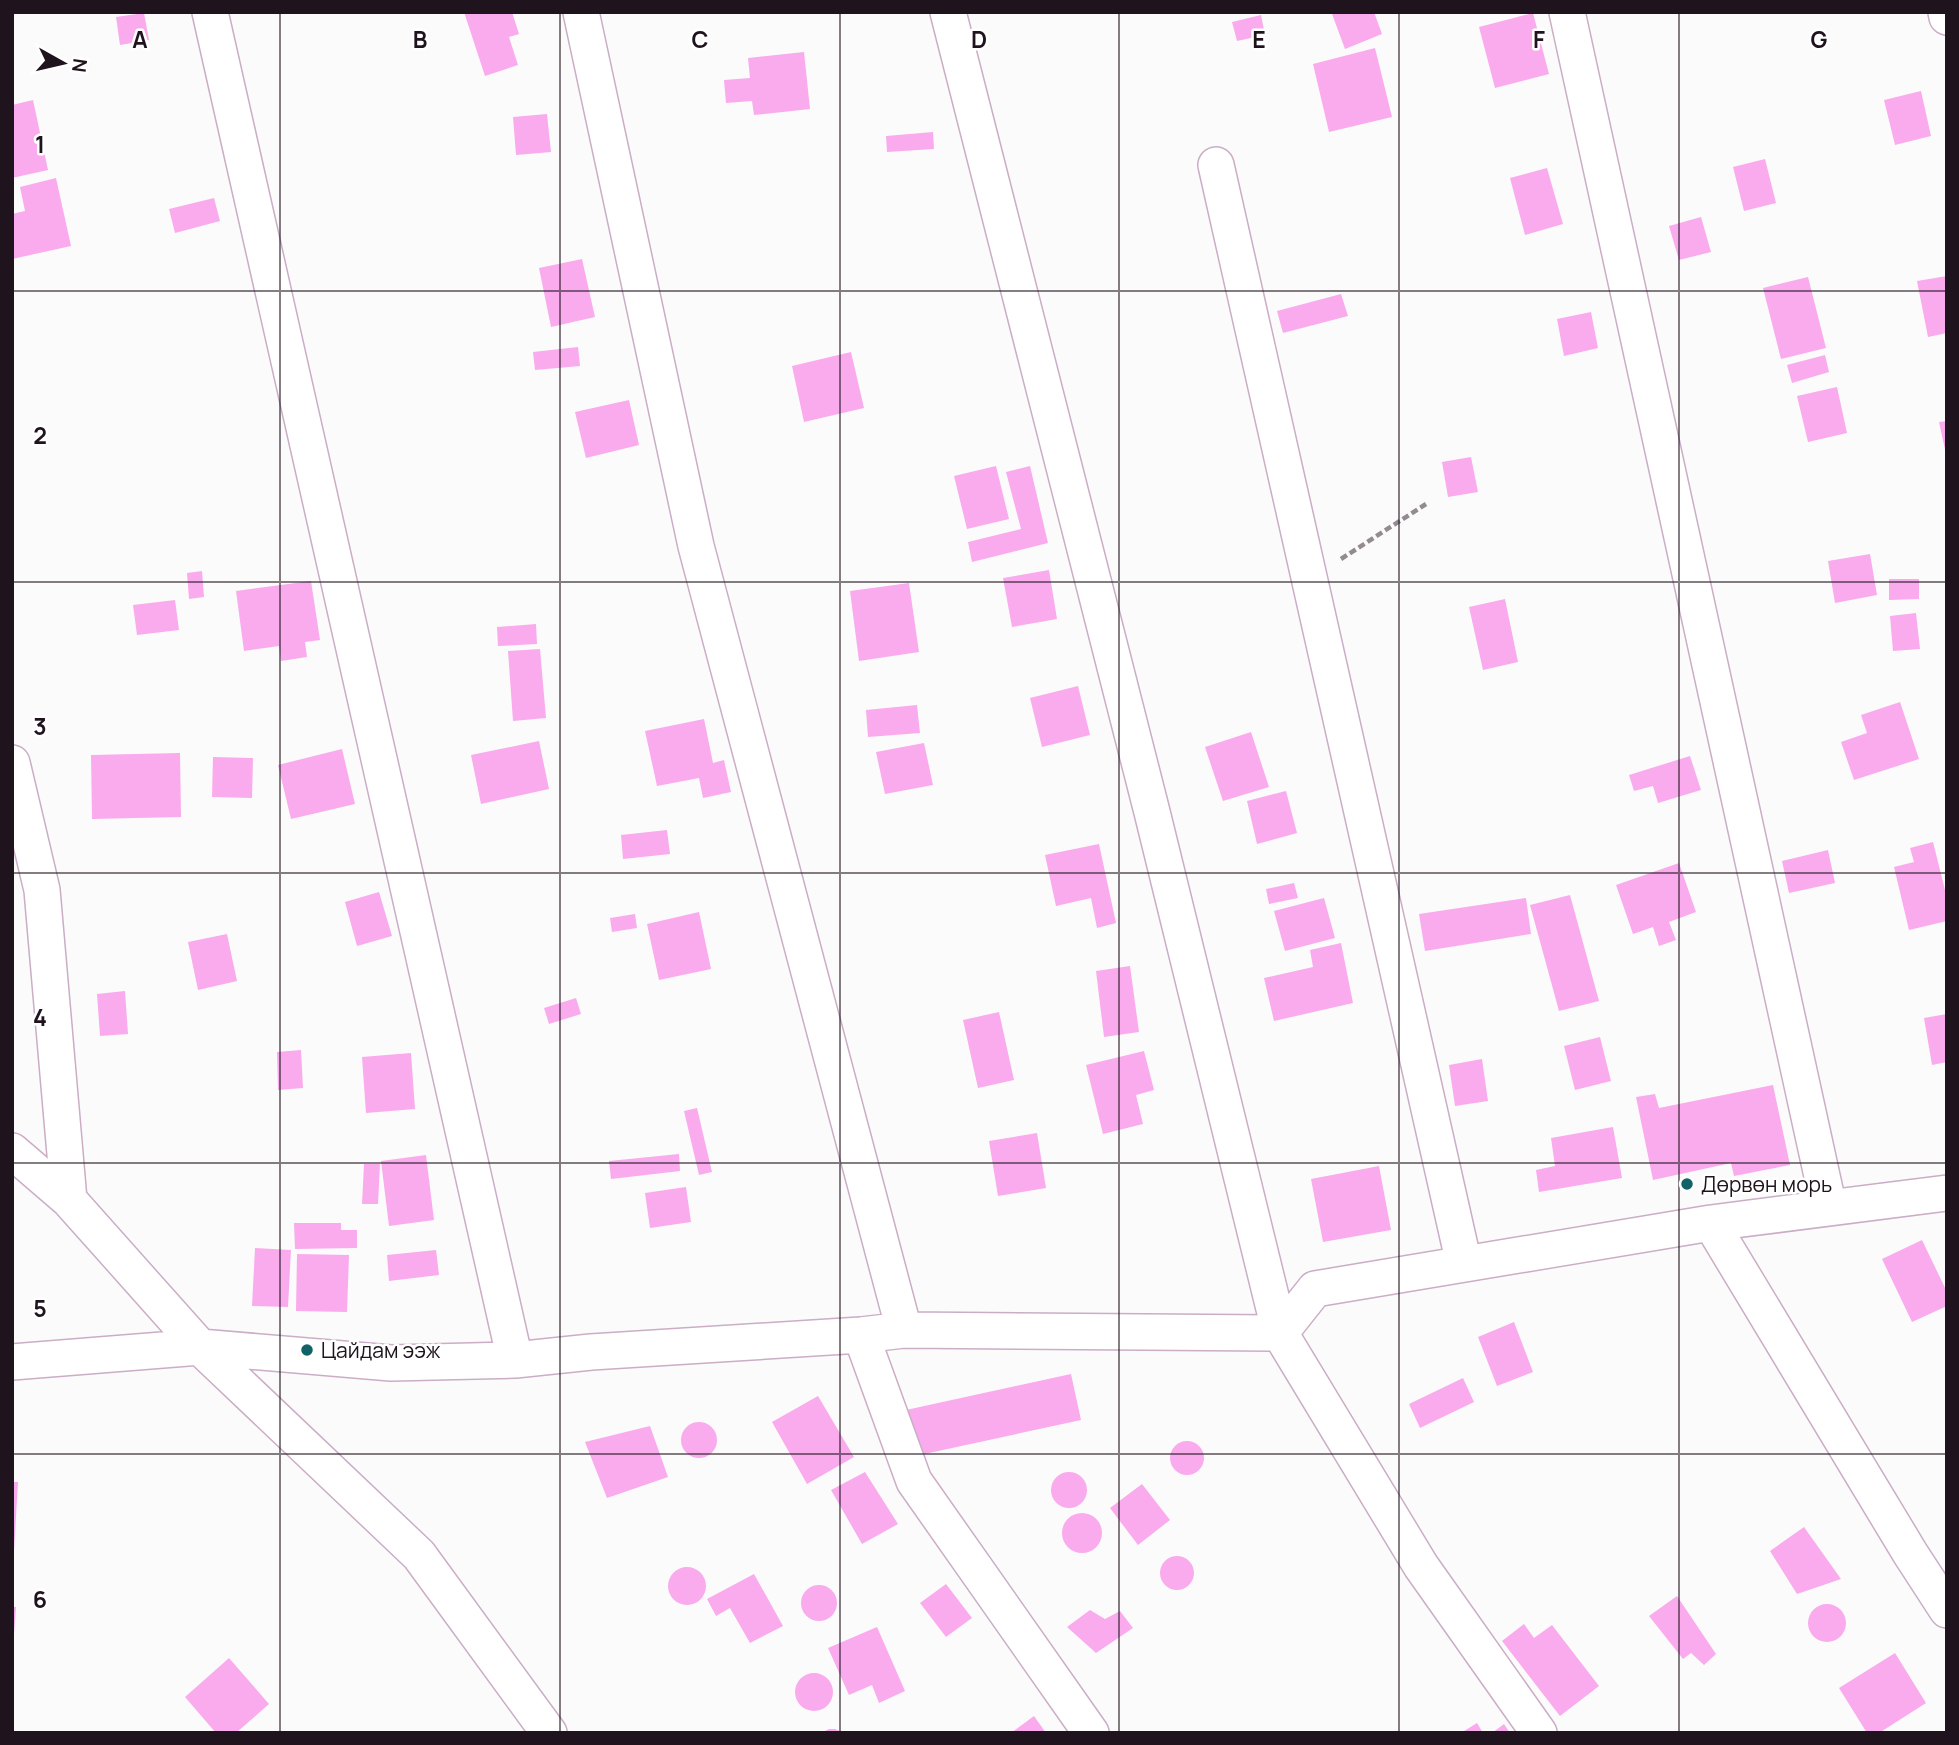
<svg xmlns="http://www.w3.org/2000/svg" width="1959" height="1745" viewBox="0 0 1959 1745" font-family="Manrope,sans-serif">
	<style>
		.building { fill: #f9abed }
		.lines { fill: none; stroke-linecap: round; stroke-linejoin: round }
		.minor-casing { stroke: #cbadc6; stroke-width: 38 }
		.path { stroke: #928c91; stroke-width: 4.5; stroke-dasharray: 7 3.5; stroke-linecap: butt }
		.minor { stroke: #fff; stroke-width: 35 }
		.grid { fill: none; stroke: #1f141d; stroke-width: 2; stroke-opacity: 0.55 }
		.poi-dot { fill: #126268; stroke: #fff; stroke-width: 2.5 }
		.labels { text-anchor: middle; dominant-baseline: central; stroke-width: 5; stroke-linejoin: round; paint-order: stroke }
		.poi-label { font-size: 21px; fill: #1f141d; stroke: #fff; text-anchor: start }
		.grid-label { font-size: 23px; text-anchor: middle; font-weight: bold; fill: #1f141d; stroke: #fff; stroke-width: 5; stroke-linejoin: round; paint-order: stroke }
	</style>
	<rect width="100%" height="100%" fill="#fbfbfb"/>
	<!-- building -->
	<path class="building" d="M464 12H512L519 34 509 37 518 65 485 76Z
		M1338 12H1374L1382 34 1345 49 1332 14Z
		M144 13 149 40 120 45 116 17Z
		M1533 13 1549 74 1495 88 1479 27Z
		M1261 15 1265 35 1237 41 1232 22Z
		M1375 48 1392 117 1329 132 1313 64Z
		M804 52 810 109 754 115 752 101 726 103 724 80 750 78 748 58Z
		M1921 91 1931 136 1895 145 1884 100Z
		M33 100 48 170 12 178V105Z
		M547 114 551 152 516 155 513 117Z
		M933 132 934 149 887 152 886 136Z
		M1765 159 1776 203 1744 211 1733 167Z
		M1547 168 1563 224 1525 235 1510 178Z
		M56 178 71 246 12 259V214L25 211 20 187Z
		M214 198 220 221 175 233 169 209Z
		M1701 217 1711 252 1679 260 1669 226Z
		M582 259 595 317 551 327 539 268Z
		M1947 276V333L1928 337 1917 281Z
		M1808 277 1826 348 1781 359 1763 288Z
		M1341 294 1348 316 1283 333 1277 311Z
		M1591 312 1598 348 1564 356 1557 319Z
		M578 347 580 366 535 370 533 352Z
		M851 352 864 408 804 422 792 366Z
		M1825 355 1829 372 1792 383 1787 365Z
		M1837 387 1847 433 1808 442 1797 396Z
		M629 400 639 445 586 458 575 412Z
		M1947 421V454H1946L1939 422Z
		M1471 457 1478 492 1448 497 1442 462Z
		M996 466 1009 519 967 529 954 476Z
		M1030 466 1048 543 972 562 968 542 1021 529 1006 472Z
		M1870 554 1877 595 1835 603 1828 561Z
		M1049 570 1057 619 1012 627 1003 578Z
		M202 571 204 597 189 599 187 573Z
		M1889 579H1919V599L1889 600Z
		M311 581 320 640 305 642 307 657 281 661 279 646 244 651 236 591Z
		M909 583 919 652 859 661 850 591Z
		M1505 599 1518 662 1483 670 1469 607Z
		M175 600 179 630 137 635 133 605Z
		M1916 613 1920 649 1893 651 1890 616Z
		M536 624 537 644 498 646 497 627Z
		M540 649 546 718 513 721 508 651Z
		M1078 686 1090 735 1042 747 1030 698Z
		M1900 702 1919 759 1854 780 1841 742 1867 733 1861 715Z
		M917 705 920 733 868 737 866 710Z
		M704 719 713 763 724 760 731 792 703 798 699 778 657 786 645 731Z
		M1251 732 1269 787 1223 801 1205 747Z
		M539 741 549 789 481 804 471 755Z
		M924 743 933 785 885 794 876 752Z
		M342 749 355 804 291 819 278 765Z
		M180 753 181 817 92 819 91 755Z
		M1690 756 1701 790 1658 803 1653 786 1634 791 1629 775Z
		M213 757 253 758 252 798 212 797Z
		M1286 791 1297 833 1257 844 1247 801Z
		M667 830 670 854 623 859 621 835Z
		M1933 842 1947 898V921L1909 930 1894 867 1914 862 1910 848Z
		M1099 844 1116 923 1097 928 1091 898 1056 906 1045 855Z
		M1828 850 1835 883 1789 893 1782 861Z
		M1679 863 1696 912 1669 922 1676 940 1659 946 1653 927 1633 934 1616 885Z
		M1294 883 1298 898 1269 904 1266 889Z
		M379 892 392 936 357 946 345 902Z
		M1570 895 1599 1001 1559 1011 1530 905Z
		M1324 898 1335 938 1285 951 1274 911Z
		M1526 898 1531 934 1425 951 1419 914Z
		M699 912 711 969 659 980 647 924Z
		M635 914 637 928 612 932 610 918Z
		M227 934 237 981 198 990 188 942Z
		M1341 943 1353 1003 1274 1021 1264 978 1313 967 1310 950Z
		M1130 966 1139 1032 1104 1037 1096 971Z
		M125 991 128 1034 100 1036 97 994Z
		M576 998 581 1014 549 1024 544 1008Z
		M999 1012 1014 1080 978 1088 963 1020Z
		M1947 1014V1062L1932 1065 1924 1018Z
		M1600 1037 1611 1081 1575 1090 1564 1046Z
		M301 1050 303 1088 278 1090 277 1052Z
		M1144 1051 1154 1090 1136 1095 1143 1124 1103 1134 1086 1065Z
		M411 1053 415 1109 366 1113 362 1057Z
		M1482 1059 1488 1101 1455 1106 1449 1065Z
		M1773 1085 1790 1165 1734 1176 1731 1163 1653 1180 1636 1097 1655 1094 1659 1108Z
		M697 1108 712 1172 699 1175 684 1111Z
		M1613 1127 1622 1178 1539 1192 1536 1170 1555 1166 1551 1138Z
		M1037 1133 1046 1188 998 1196 989 1141Z
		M679 1154 680 1171 611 1179 609 1161Z
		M426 1155 434 1220 389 1226 381 1161Z
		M364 1164H380L378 1204H362Z
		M1379 1166 1391 1230 1323 1242 1311 1179Z
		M686 1187 691 1222 650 1228 645 1193Z
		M294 1223H341V1230H357V1248L295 1249Z
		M1922 1240 1947 1292V1306L1912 1322 1882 1259Z
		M255 1248 291 1250 288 1307 252 1306Z
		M436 1250 439 1275 389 1281 387 1255Z
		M297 1254 349 1255 347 1312 296 1311Z
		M1514 1322 1533 1372 1497 1386 1478 1337Z
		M1071 1374 1081 1420 915 1456 906 1410Z
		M1463 1378 1474 1402 1420 1428 1409 1404Z
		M818 1396 854 1457 807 1484 772 1422Z
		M681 1440a18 18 0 1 1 36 0a18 18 0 1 1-36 0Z
		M650 1426 668 1477 607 1498 585 1442Z
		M1170 1458a17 17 0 1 1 34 0a17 17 0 1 1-34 0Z
		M1051 1490a18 18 0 1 1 36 0a18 18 0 1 1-36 0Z
		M865 1472 898 1524 862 1544 831 1490Z
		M12 1482H18L14 1551H12Z
		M1142 1484 1170 1520 1138 1545 1110 1508Z
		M1062 1533a20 20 0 1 1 40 0a20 20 0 1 1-40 0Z
		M1804 1527 1841 1579 1797 1594 1770 1551Z
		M1160 1573a17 17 0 1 1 34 0a17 17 0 1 1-34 0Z
		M668 1586a19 19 0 1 1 38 0a19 19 0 1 1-38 0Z
		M754 1574 783 1626 750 1643 730 1608 716 1616 707 1599Z
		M946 1584 972 1618 946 1637 920 1603Z
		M801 1603a18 18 0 1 1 36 0a18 18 0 1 1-36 0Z
		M1677 1596 1716 1654 1704 1665 1691 1653 1683 1659 1649 1616Z
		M1808 1623a19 19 0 1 1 38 0a19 19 0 1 1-38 0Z
		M12 1607H16L14 1634H12Z
		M1090 1610 1105 1619 1120 1611 1133 1628 1096 1653 1067 1627Z
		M1524 1624 1534 1638 1552 1625 1599 1686 1560 1716 1502 1641Z
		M877 1627 905 1691 879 1703 872 1685 849 1695 828 1648Z
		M1895 1653 1926 1703 1879 1733H1867L1839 1688Z
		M229 1658 269 1704 236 1733H216L185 1697Z
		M795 1692a19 19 0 1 1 38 0a19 19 0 1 1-38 0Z
		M1034 1716 1046 1733H1011Z
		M1477 1723 1483 1733H1461Z
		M1504 1724 1510 1733H1492Z
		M829 1729H835L845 1733H821Z"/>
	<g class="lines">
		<defs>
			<path id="minor" d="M210 12 515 1360
				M581 12 696 546 904 1330
				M948 12 1152 812 1280 1333 1421 1566 1539 1733
				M1567 12 1829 1208
				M1946 12 1947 17
				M1216 165 1464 1264
				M12 763 42 890 69 1200
				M12 1151 69 1200 200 1347 419 1555 549 1733
				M1711 1223 1910 1553 1947 1610
				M861 1335 914 1481 1091 1733
				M12 1362 200 1347 391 1363 515 1360 591 1352 861 1335 904 1330 1280 1333 1315 1289 1711 1223 1947 1193"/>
		</defs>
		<!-- minor casing -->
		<use href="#minor" class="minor-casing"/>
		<!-- path -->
		<path class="path" d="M1341 559 1426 504"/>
		<!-- minor -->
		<use href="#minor" class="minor"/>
	</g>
	<!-- grid -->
	<path class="grid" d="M280 12V1733M560 12V1733M840 12V1733M1119 12V1733M1399 12V1733M1679 12V1733M12 291H1947M12 582H1947M12 873H1947M12 1163H1947M12 1454H1947"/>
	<!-- markers -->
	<g class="poi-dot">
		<circle cx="1687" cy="1184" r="7"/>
		<circle cx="307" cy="1350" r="7"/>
	</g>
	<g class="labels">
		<!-- poi labels -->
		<g class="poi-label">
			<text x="1701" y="1184">Дөрвөн морь</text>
			<text x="321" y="1350">Цайдам ээж</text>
		</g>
	</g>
	<g class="grid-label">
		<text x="140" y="48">A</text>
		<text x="420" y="48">B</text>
		<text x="700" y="48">C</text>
		<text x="979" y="48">D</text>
		<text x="1259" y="48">E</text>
		<text x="1539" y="48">F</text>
		<text x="1819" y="48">G</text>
		<text x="40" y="153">1</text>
		<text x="40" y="444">2</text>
		<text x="40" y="735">3</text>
		<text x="40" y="1026">4</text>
		<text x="40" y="1317">5</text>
		<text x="40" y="1608">6</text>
	</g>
	<!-- border -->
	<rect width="1959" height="1745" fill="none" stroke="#1f141d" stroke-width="28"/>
	<!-- north arrow -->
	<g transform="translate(63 63) rotate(98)" stroke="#ffffff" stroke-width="5" paint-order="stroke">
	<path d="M0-5L12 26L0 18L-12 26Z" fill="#1f141d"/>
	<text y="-10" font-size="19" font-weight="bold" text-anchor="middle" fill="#1f141d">N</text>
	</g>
</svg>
